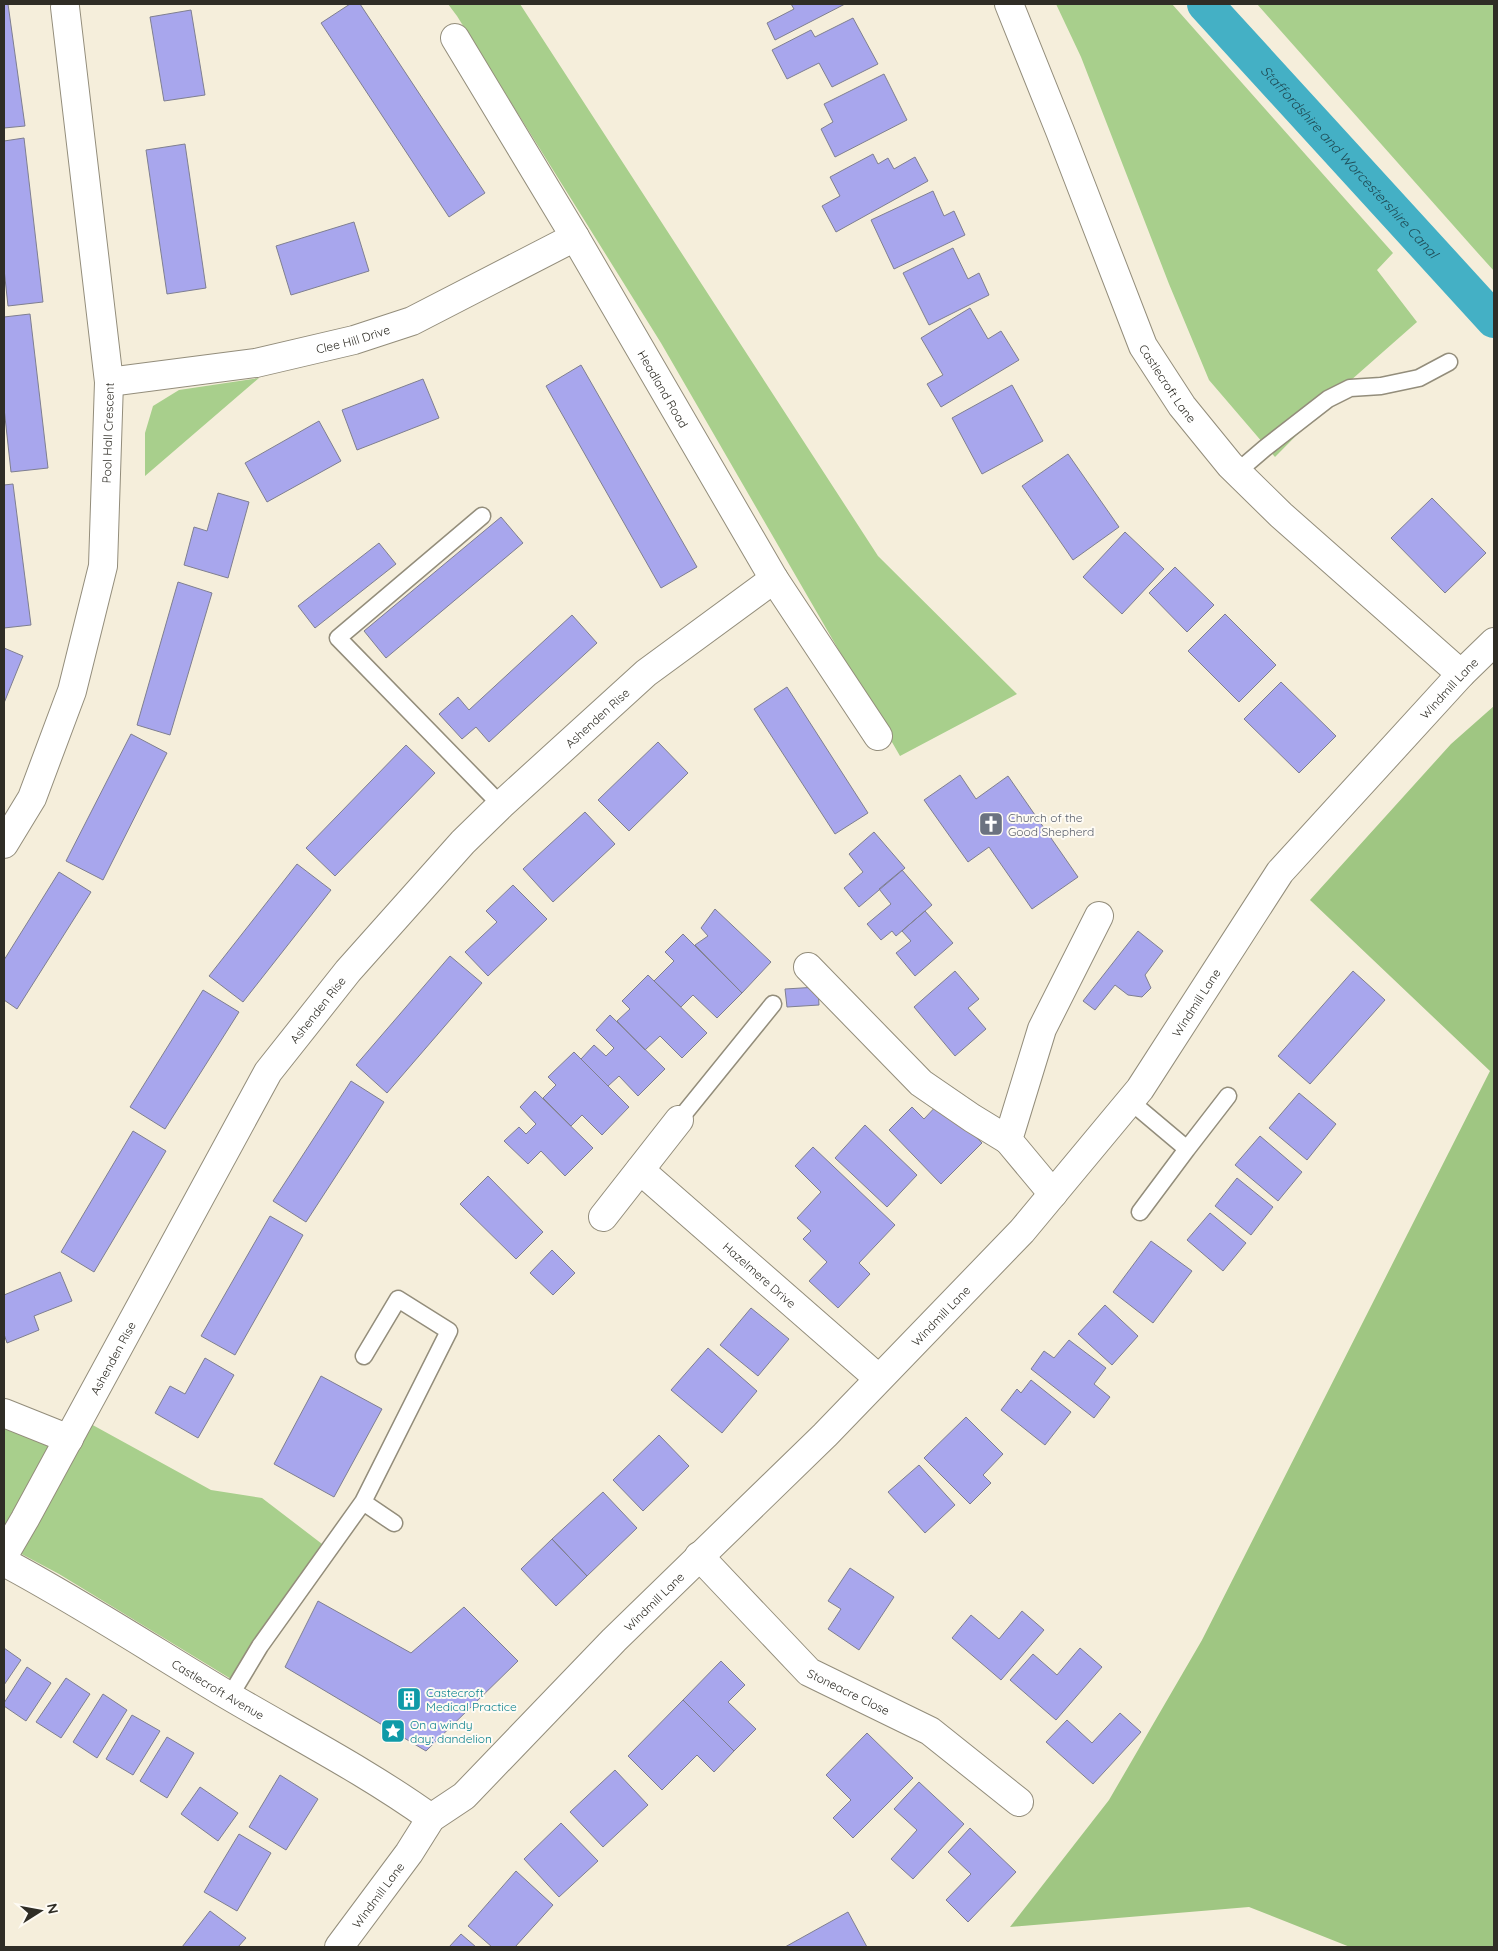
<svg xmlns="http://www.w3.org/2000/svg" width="1498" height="1951" viewBox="0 0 1498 1951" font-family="Quicksand,sans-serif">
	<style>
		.green { fill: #a8cf8c }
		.forest { fill: #9fc682 }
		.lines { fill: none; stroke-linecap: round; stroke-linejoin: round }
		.canal { stroke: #44b0c5; stroke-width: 36 }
		.building { fill: #a8a6ed; stroke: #7f7f90 }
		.service-casing { stroke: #938d7b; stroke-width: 19 }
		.minor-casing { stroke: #938d7b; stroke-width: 30 }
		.tertiary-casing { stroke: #938d7b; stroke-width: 30 }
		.service { stroke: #fff; stroke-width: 16 }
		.minor { stroke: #fff; stroke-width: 28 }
		.tertiary { stroke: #fff; stroke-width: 28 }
		.labels { text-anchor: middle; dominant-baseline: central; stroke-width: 4; stroke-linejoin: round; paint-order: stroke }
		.street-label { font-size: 12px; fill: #2f2d26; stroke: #fefbf4 }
		.worship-label { font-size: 12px; fill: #5b616d; stroke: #fefbf4; text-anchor: start }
		.culture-label { font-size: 12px; fill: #0d838f; stroke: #fefbf4; text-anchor: start }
		.water-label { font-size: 14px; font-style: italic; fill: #204e58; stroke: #fefbf4 }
	</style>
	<rect width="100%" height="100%" fill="#f5eedb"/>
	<!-- green -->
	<path class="green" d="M448 4H520L878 556 1017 694 900 756 661 343 457 16Z
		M1056 4H1172L1393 253 1377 270 1417 322 1350 381 1275 457 1209 380 1169 284 1081 57Z
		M1257 4H1494V271L1476 251Z
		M259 378 145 476V433L153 406 179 390Z
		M4 1422 59 1443 4 1538Z
		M89 1423 211 1490 262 1498 326 1547 231 1679 59 1574 14 1550Z"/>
	<!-- forest -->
	<path class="forest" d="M1494 706V1947H1350L1249 1907 1010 1927 1109 1800 1202 1640 1490 1071 1310 900 1451 744Z"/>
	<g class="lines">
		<!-- canal -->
		<path class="canal" id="s1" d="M1205 4 1494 320"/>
	</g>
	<!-- building -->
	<path class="building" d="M4 4H8L25 126 4 128Z
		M350 4H360L485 193 449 217 321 23Z
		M791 4H845L775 40 767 23 794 9Z
		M191 10 205 95 164 101 150 17Z
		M853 18 878 64 832 87 819 63 787 79 772 50 811 30 815 37Z
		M884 74 907 120 835 157 821 129 833 122 824 104Z
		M24 138 43 302 8 306 4 269V141Z
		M185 144 206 288 167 294 146 150Z
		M873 154 878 164 888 158 894 169 915 157 928 181 836 232 822 206 840 196 830 177Z
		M933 191 944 216 954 211 965 235 894 269 871 220Z
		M354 222 369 271 291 295 276 246Z
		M953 248 968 279 979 273 989 295 929 325 903 273Z
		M970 308 988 339 1001 331 1019 360 941 407 927 384 943 375 921 338Z
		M30 314 48 468 11 472 4 408V317Z
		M581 365 697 567 661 588 546 386Z
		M423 379 439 418 357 450 342 410Z
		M1012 385 1043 441 982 474 952 418Z
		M319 421 341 461 267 502 245 463Z
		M1068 454 1119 527 1073 560 1022 486Z
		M13 484 31 625 4 628V485Z
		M218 493 249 502 228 578 184 565 194 527 207 531Z
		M1432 498 1486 553 1445 593 1391 538Z
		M501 517 523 543 386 658 364 631Z
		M1125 532 1164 569 1122 614 1083 577Z
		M379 543 396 564 315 628 298 606Z
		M1175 567 1214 605 1187 632 1149 593Z
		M178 582 212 593 170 735 137 725Z
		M1225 614 1276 665 1239 702 1188 651Z
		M572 615 597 643 489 742 476 727 462 739 439 714 458 697 469 710Z
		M4 648 23 656 4 703Z
		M1281 682 1336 736 1299 773 1244 719Z
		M787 687 868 813 835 834 754 709Z
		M131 734 167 753 103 880 66 861Z
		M658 742 688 773 629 831 598 800Z
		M406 745 435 773 335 876 306 848Z
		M960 775 976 799 1008 776 1078 877 1032 909 989 847 968 862 924 800Z
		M585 812 615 844 553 902 523 869Z
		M874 832 905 868 859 907 844 888 863 872 849 854Z
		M297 864 331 890 243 1002 209 976Z
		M902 870 932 905 896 936 892 931 881 940 867 924 891 904 879 889Z
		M59 872 91 892 17 1009 4 1000V960Z
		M513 885 547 919 488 976 465 952 497 922 486 911Z
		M715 909 771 962 742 993 695 945 708 936 701 928Z
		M925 911 953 943 915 976 896 953 911 941 902 931Z
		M1138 931 1163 951 1145 975 1151 988 1142 997 1128 995 1115 985 1095 1010 1083 1001Z
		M683 934 742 993 717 1018 693 995 681 1007 654 981 674 961 665 952Z
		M450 956 482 983 387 1093 356 1065Z
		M955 971 979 999 968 1008 986 1029 955 1056 914 1007Z
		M1353 971 1385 1000 1310 1084 1278 1056Z
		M648 975 707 1033 682 1058 660 1036 645 1050 617 1021 630 1009 622 1001Z
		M818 987 819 1005 787 1007 785 989Z
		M203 990 239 1012 165 1129 130 1107Z
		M610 1015 665 1069 638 1096 619 1076 608 1086 581 1059 594 1045 606 1056 614 1048 596 1030Z
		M574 1052 629 1107 602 1135 582 1115 571 1126 543 1098 556 1085 548 1077Z
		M351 1081 384 1102 306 1222 273 1201Z
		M535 1091 593 1148 565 1176 541 1151 528 1164 504 1141 519 1127 526 1134 536 1124 520 1107Z
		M1299 1093 1336 1124 1307 1160 1269 1128Z
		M940 1102 982 1143 941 1184 889 1130 912 1107 924 1119Z
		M865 1125 917 1175 887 1207 835 1158Z
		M133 1131 166 1151 94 1272 61 1252Z
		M1260 1136 1302 1172 1278 1201 1235 1165Z
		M813 1147 895 1225 859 1263 870 1274 838 1308 809 1281 827 1262 803 1239 811 1231 797 1218 821 1192 795 1166Z
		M488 1176 543 1232 516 1259 460 1204Z
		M1237 1178 1273 1207 1251 1235 1215 1206Z
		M1210 1213 1246 1243 1223 1271 1187 1240Z
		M270 1216 303 1235 235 1355 201 1336Z
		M1151 1241 1192 1271 1153 1323 1113 1292Z
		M552 1250 575 1273 553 1295 530 1273Z
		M60 1272 72 1301 34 1316 39 1330 7 1343 4 1334V1295Z
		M1105 1305 1138 1336 1112 1365 1078 1334Z
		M751 1308 789 1339 758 1376 720 1345Z
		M1069 1340 1106 1368 1094 1384 1110 1397 1094 1418 1031 1369 1044 1351 1054 1358Z
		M708 1348 757 1391 722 1433 671 1390Z
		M205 1358 234 1375 198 1438 155 1413 170 1386 185 1394Z
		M321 1376 382 1409 334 1497 274 1464Z
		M1031 1380 1071 1412 1045 1445 1001 1410 1017 1389 1021 1393Z
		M966 1417 1003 1454 983 1475 991 1483 970 1504 924 1458Z
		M659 1435 689 1466 643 1511 613 1480Z
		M919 1465 955 1505 925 1533 888 1492Z
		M603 1492 637 1528 587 1576 552 1539Z
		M552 1539 587 1576 556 1606 521 1569Z
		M850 1568 894 1597 859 1650 828 1629 841 1609 828 1601Z
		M318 1601 411 1653 464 1607 518 1661 426 1751 285 1667Z
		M1022 1611 1044 1630 1001 1680 952 1638 971 1615 999 1639Z
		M4 1648 21 1660 4 1685Z
		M1080 1648 1102 1667 1056 1720 1010 1680 1033 1654 1057 1675Z
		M721 1661 745 1685 728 1702 756 1729 734 1751 683 1700Z
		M27 1667 51 1683 26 1721 4 1706V1703Z
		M66 1678 90 1694 61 1738 36 1722Z
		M103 1694 127 1710 97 1758 73 1742Z
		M683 1700 734 1751 714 1772 697 1755 662 1790 628 1756Z
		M1120 1713 1141 1732 1093 1784 1046 1742 1067 1720 1092 1743Z
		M132 1715 160 1731 133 1775 106 1759Z
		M867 1733 913 1778 853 1838 833 1818 851 1800 826 1775Z
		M167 1737 194 1753 167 1798 140 1781Z
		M615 1770 648 1805 603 1847 570 1812Z
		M280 1775 318 1799 286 1850 249 1827Z
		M919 1782 964 1824 913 1879 891 1859 917 1830 894 1809Z
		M200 1787 238 1813 218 1841 181 1814Z
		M561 1823 598 1861 559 1897 524 1859Z
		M970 1828 1016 1872 968 1922 946 1900 971 1874 948 1852Z
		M239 1834 271 1853 237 1911 204 1892Z
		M516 1871 553 1905 515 1947H492L468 1926Z
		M210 1911 246 1938 238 1947H182Z
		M848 1912 867 1947H785Z
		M461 1934 476 1947H449Z"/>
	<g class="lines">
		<defs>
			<path id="service" d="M1237 472 1265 448 1328 399 1350 388 1381 386 1419 378 1449 362
				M482 516 338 638 501 805
				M1130 1101 1187 1149 1228 1096
				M679 1120 773 1004
				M1140 1212 1187 1149
				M363 1502 394 1523
				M230 1696 260 1646 363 1502 449 1331 398 1299 364 1356"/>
			<g id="minor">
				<path id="s2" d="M455 38 575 237 774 579 878 736"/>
				<path id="s3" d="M109 382 256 363 354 340 412 321 575 237"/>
				<path id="s4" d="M4 844 32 798 72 691 103 566 109 382 65 7"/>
				<path d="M808 967 921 1083 972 1118 1008 1140"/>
				<path id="s5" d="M640 1170 878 1378"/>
				<path d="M1053 1194 1008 1140 1042 1029 1099 916"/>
				<path d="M603 1217 679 1120"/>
				<path d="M4 1413 69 1439"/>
				<path id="s6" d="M4 1555 25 1519 268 1072 348 971 463 842 501 805 646 673 774 579"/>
				<path id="s7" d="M699 1556 809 1672 930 1731 1019 1802"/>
				<path id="s8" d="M4 1562C81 1603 154 1651 229 1696 297 1736 367 1772 431 1818"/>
			</g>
			<g id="tertiary">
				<path id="s9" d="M1009 4 1060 131 1143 346 1182 406 1230 465 1281 515 1461 674"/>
				<path id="s10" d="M339 1947 409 1853 431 1818 464 1796 614 1640 825 1435 1022 1231 1140 1089 1280 872 1461 674 1494 642"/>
			</g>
		</defs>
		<!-- service casing -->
		<use href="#service" class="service-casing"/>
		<!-- minor casing -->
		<use href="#minor" class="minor-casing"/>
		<!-- tertiary casing -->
		<use href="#tertiary" class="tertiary-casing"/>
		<!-- service -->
		<use href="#service" class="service"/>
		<!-- minor -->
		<use href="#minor" class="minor"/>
		<!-- tertiary -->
		<use href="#tertiary" class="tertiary"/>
	</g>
	<!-- icons -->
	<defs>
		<symbol id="church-square" viewBox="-11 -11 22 22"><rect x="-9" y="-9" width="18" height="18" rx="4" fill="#6b7280" stroke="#fefbf4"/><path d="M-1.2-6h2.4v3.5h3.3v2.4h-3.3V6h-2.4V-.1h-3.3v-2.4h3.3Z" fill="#fff"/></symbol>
		<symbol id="building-square" viewBox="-11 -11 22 22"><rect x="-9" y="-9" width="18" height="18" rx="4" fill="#0f9aa8" stroke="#fefbf4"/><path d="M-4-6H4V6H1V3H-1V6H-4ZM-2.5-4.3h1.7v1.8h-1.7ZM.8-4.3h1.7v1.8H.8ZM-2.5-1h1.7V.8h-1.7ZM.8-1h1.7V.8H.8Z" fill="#fff"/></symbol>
		<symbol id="sight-square" viewBox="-11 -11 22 22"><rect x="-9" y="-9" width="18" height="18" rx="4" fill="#0f9aa8" stroke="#fefbf4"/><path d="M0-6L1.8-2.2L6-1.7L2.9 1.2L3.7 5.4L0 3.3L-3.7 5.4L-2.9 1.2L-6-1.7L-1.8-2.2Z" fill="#fff"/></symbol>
	</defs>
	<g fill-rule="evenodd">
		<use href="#church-square" x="977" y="810" width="28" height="28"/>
		<use href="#building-square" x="395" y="1685" width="28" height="28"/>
		<use href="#sight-square" x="379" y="1717" width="28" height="28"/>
	</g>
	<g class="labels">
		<!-- street labels -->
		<g class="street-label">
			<text stroke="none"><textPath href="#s3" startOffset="248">Clee Hill Drive</textPath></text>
			<text stroke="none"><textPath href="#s9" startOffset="412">Castlecroft Lane</textPath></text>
			<text stroke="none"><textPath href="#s2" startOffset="408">Headland Road</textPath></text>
			<text stroke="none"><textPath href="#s4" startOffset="430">Pool Hall Crescent</textPath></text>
			<text stroke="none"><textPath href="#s10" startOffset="1685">Windmill Lane</textPath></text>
			<text stroke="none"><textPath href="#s6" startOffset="1035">Ashenden Rise</textPath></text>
			<text stroke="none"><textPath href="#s10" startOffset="1280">Windmill Lane</textPath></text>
			<text stroke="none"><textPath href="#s6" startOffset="630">Ashenden Rise</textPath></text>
			<text stroke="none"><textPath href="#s5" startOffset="159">Hazelmere Drive</textPath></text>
			<text stroke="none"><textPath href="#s10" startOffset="875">Windmill Lane</textPath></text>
			<text stroke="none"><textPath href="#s6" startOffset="225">Ashenden Rise</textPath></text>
			<text stroke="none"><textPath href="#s10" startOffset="470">Windmill Lane</textPath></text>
			<text stroke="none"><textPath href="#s8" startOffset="249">Castlecroft Avenue</textPath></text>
			<text stroke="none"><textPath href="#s7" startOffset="204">Stoneacre Close</textPath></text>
			<text stroke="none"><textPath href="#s10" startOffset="65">Windmill Lane</textPath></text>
		</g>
		<!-- worship labels -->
		<g class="worship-label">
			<text x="1008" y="817">Church of the<tspan x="1008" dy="14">Good Shepherd</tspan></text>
		</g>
		<!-- culture labels -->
		<g class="culture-label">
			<text x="426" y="1692">Castecroft<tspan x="426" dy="14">Medical Practice</tspan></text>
			<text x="410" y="1724">On a windy<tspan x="410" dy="14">day: dandelion</tspan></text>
		</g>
		<!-- water labels -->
		<g class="water-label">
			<text stroke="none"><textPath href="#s1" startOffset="214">Staffordshire and Worcestershire Canal</textPath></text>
		</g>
	</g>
	<!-- border -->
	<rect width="1498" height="1951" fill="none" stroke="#2f2d26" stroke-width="10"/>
	<!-- north arrow -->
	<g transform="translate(40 1911) rotate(79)" stroke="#fefbf4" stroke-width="4" paint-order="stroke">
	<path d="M0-4L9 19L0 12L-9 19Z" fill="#2f2d26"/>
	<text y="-8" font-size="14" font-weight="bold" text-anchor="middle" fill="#2f2d26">N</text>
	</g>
</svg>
